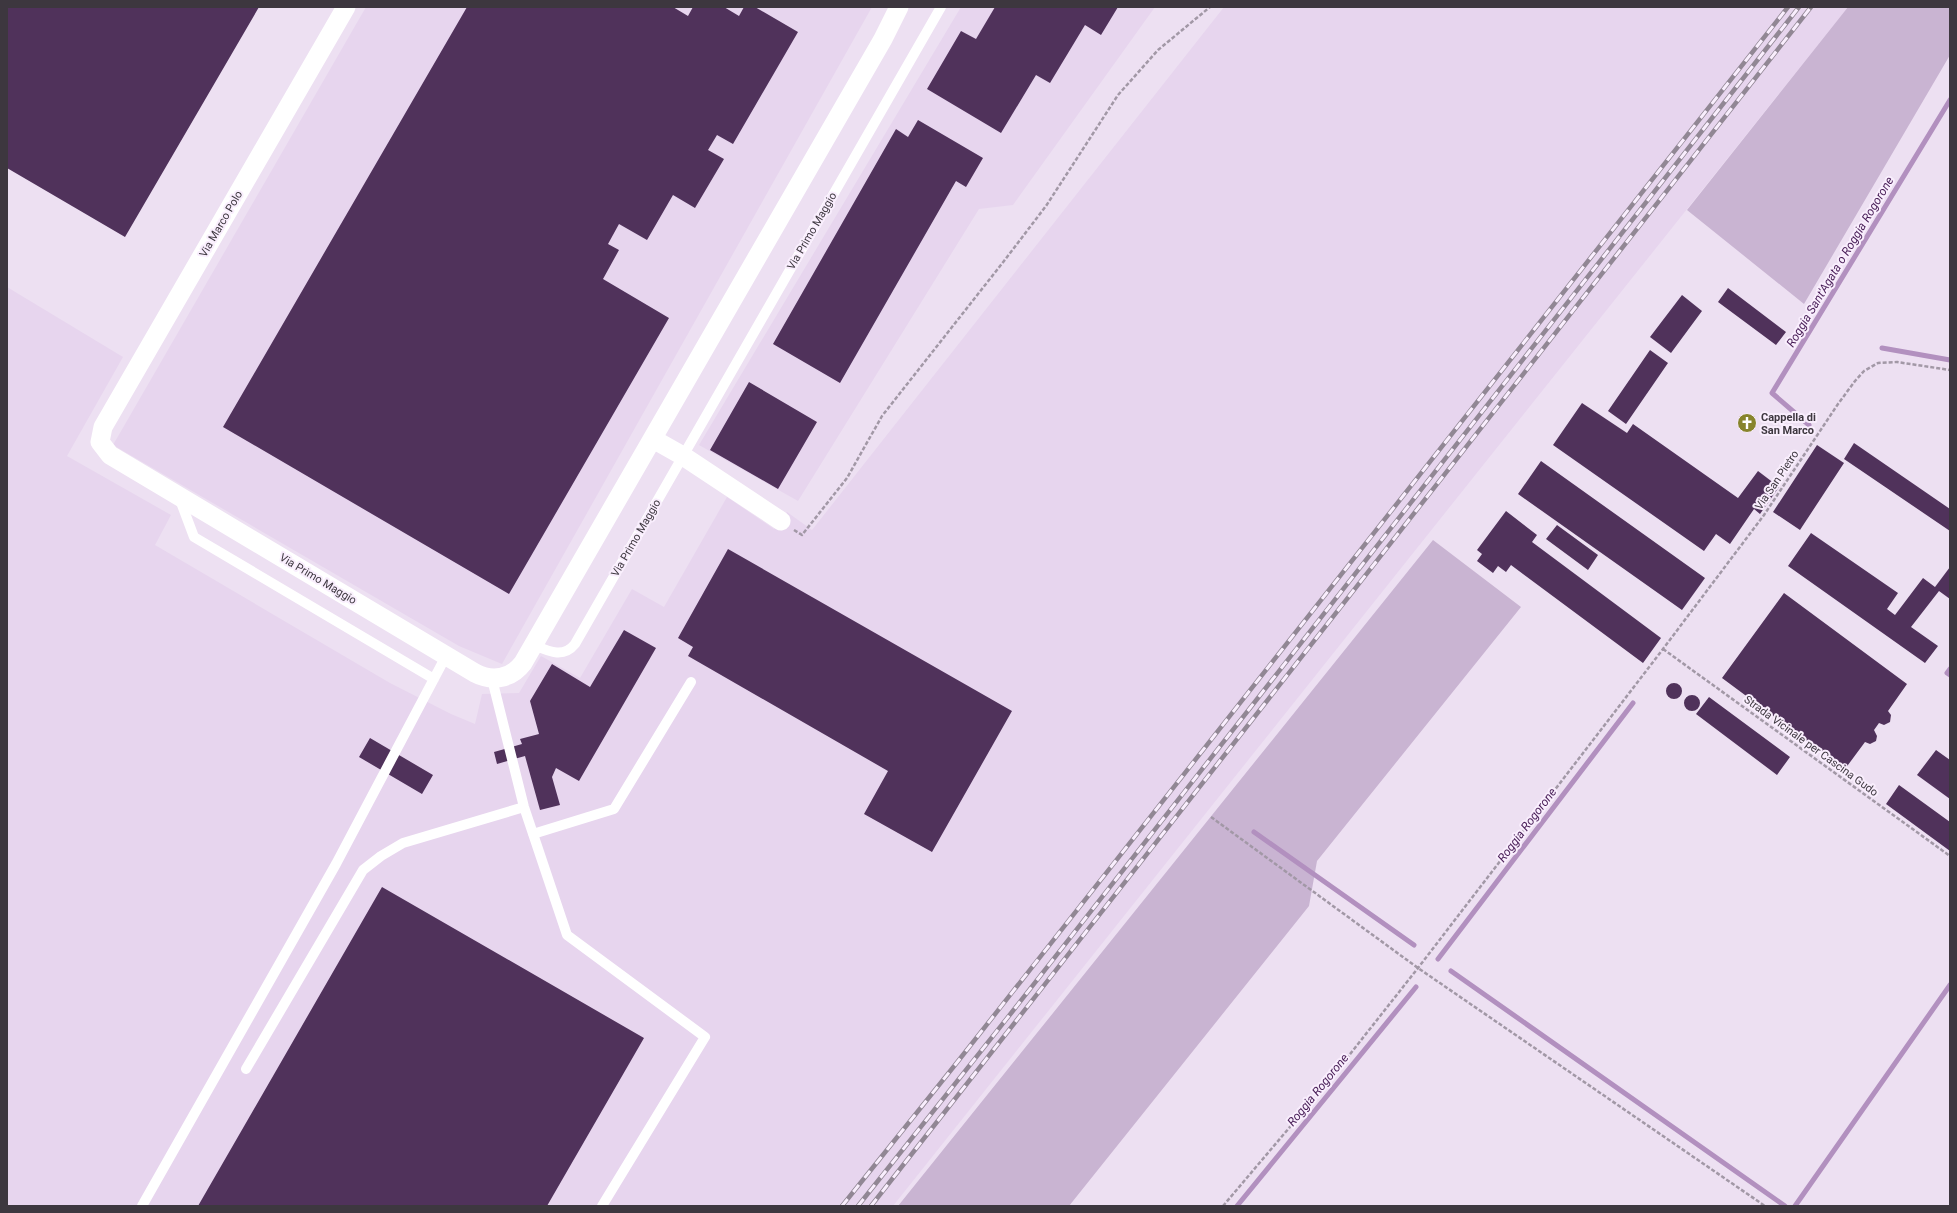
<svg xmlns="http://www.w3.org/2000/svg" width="1957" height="1213" viewBox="0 0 1957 1213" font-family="Roboto,sans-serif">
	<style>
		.built { fill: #e7d5ee }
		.green { fill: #c9b4d2 }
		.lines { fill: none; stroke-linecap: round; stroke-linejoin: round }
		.stream { stroke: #b290bf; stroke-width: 5 }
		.building { fill: #50325b }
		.path { stroke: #a298a6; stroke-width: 2.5; stroke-dasharray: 4 2; stroke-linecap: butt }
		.service { stroke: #fff; stroke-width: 10 }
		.minor { stroke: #fff; stroke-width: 19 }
		.rail-casing { stroke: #918794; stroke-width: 4.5 }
		.rail { stroke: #f9eefd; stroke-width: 3; stroke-dasharray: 9; stroke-linecap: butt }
		.labels { text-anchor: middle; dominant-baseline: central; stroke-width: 4; stroke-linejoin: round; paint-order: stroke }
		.street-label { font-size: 11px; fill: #3d373f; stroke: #f9eefd }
		.poi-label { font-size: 11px; font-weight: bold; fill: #3d373f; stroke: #f9eefd; text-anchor: start }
		.water-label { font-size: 12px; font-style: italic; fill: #471c56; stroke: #f9eefd }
	</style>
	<rect width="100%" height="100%" fill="#ede0f2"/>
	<!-- built -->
	<path class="built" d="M366 7H872L502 664 459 646 113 445Z
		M961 7H1155L1013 205 979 209 798 501 699 445Z
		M1224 7H1848L893 1206H7V287L123 357 67 456 171 515 155 545 390 683 451 714 475 724 482 694 519 693 541 656 580 678 632 589 664 607 727 497 774 529 787 512 812 530Z"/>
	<!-- green -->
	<path class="green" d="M1848 7H1950V55L1804 304 1687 210Z
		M1433 540 1521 607 1317 861 1309 906 1069 1206H898Z"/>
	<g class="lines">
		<!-- stream -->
		<path class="stream" d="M1882 348 1950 360
			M1809 425 1772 393 1950 100
			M1950 669 1947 673 1950 675
			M1254 832 1414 945
			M1438 959 1633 703
			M1451 971 1785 1206
			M1237 1206 1416 987
			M1795 1206 1950 985"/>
	</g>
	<!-- building -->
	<path class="building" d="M7 7H259L125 237 7 168Z
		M467 7H673L688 16 693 7H724L739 16 744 7H755L798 32 733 144 717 135 708 150 724 159 695 208 673 195 647 240 619 224 608 244 619 250 603 279 669 318 509 594 223 427Z
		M995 7H1118L1101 35 1085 25 1050 83 1036 75 1001 133 927 89 961 31 976 39Z
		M918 120 983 158 966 187 956 181 840 383 773 344 896 129 908 137Z
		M1728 288 1786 332 1776 345 1718 302Z
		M1682 295 1702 311 1671 353 1650 337Z
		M1650 350 1668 363 1626 424 1608 411Z
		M749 382 817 422 778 489 710 450Z
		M1582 403 1627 433 1633 424 1738 498 1758 471 1779 487 1760 514 1754 509 1730 544 1716 534 1704 551 1553 445Z
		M1744 416 1754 423 1750 430 1740 423 1741 417Z
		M1854 443 1950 509V531L1844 459Z
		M1817 445 1844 463 1800 530 1773 512Z
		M1541 461 1705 578 1682 610 1518 494Z
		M1506 511 1537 535 1532 542 1661 638 1643 663 1511 565 1506 572 1498 566 1493 573 1477 561 1482 554 1477 550Z
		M1557 525 1598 555 1588 570 1546 539Z
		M1811 533 1898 593 1887 609 1895 615 1923 578 1935 587 1950 567V599L1939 591 1911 627 1938 646 1925 663 1788 566Z
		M728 549 1012 711 932 852 864 814 888 771 688 656 693 647 678 638Z
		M1784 593 1907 684 1888 711 1891 715 1890 722 1884 725 1879 723 1874 730 1877 736 1876 741 1870 744 1865 742 1845 769 1722 678Z
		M624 630 656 648 579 781 556 768 552 777 560 805 540 810 525 756 497 764 494 752 522 744 520 739 539 734 530 701 552 664 590 687Z
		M1666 691a8 8 0 1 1 16 0a8 8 0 1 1-16 0Z
		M1684 703a8 8 0 1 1 16 0a8 8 0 1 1-16 0Z
		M1709 697 1790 757 1777 775 1696 714Z
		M370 738 433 775 422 794 359 757Z
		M1936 750 1950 760V799L1917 775Z
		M1899 785 1950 822V851L1886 804Z
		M382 887 644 1038 547 1206H198Z"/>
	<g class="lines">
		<!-- path -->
		<path class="path" d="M794 530 802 535 847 478 882 416 1004 261 1046 206 1118 95 1158 50 1210 7
			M1663 649 1950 856
			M1211 817 1418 968 1765 1206
			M1223 1206 1328 1082 1418 968 1663 649 1764 515 1838 404 1855 381 1864 371 1878 363 1897 362 1950 370"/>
		<!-- service -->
		<path class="service" d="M179 497 194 537 434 679
			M534 645C548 651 563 659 575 644L941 7
			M492 679 524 807 567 935 705 1037 602 1206
			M533 834 614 809 691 682
			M246 1069 363 870 381 856 403 843 524 807
			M142 1206 336 864 446 656"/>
		<!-- minor -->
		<path class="minor" d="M346 7 103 427 100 442 110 455 475 673C492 682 511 679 523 663L883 39 899 7
			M653 439 683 456 781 521"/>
		<defs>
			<path id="rail" d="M842 1206 955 1065 1788 7
				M858 1206 1012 1012 1799 7
				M871 1206 1811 7"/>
		</defs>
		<!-- rail casing -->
		<use href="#rail" class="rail-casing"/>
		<!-- rail -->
		<use href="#rail" class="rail"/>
	</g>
	<!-- icons -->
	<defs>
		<symbol id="church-disc" viewBox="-11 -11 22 22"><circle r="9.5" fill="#87842c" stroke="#f9eefd"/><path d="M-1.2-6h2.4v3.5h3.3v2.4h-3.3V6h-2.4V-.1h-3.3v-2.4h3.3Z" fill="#fff"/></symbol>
	</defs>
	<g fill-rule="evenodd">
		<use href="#church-disc" x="1736" y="412" width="22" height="22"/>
	</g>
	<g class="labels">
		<!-- street labels -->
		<g class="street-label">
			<text transform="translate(221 224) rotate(-60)">Via Marco Polo</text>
			<text transform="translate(812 231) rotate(-60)">Via Primo Maggio</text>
			<text transform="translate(1777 480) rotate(-56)">Via San Pietro</text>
			<text transform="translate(636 538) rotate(-60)">Via Primo Maggio</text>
			<text transform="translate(318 579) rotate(31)">Via Primo Maggio</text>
			<text transform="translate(1811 746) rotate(36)">Strada Vicinale per Cascina Gudo</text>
		</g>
		<!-- poi labels -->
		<g class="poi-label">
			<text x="1761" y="417">Cappella di<tspan x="1761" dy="13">San Marco</tspan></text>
		</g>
		<!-- water labels -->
		<g class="water-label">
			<text transform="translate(1840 262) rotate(-59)">Roggia Sant'Agata o Roggia Rogorone</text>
			<text transform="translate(1527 825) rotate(-53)">Roggia Rogorone</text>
			<text transform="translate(1318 1090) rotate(-51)">Roggia Rogorone</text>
		</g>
	</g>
	<!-- border -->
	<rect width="1957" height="1213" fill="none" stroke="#3d373f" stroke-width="16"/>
</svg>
